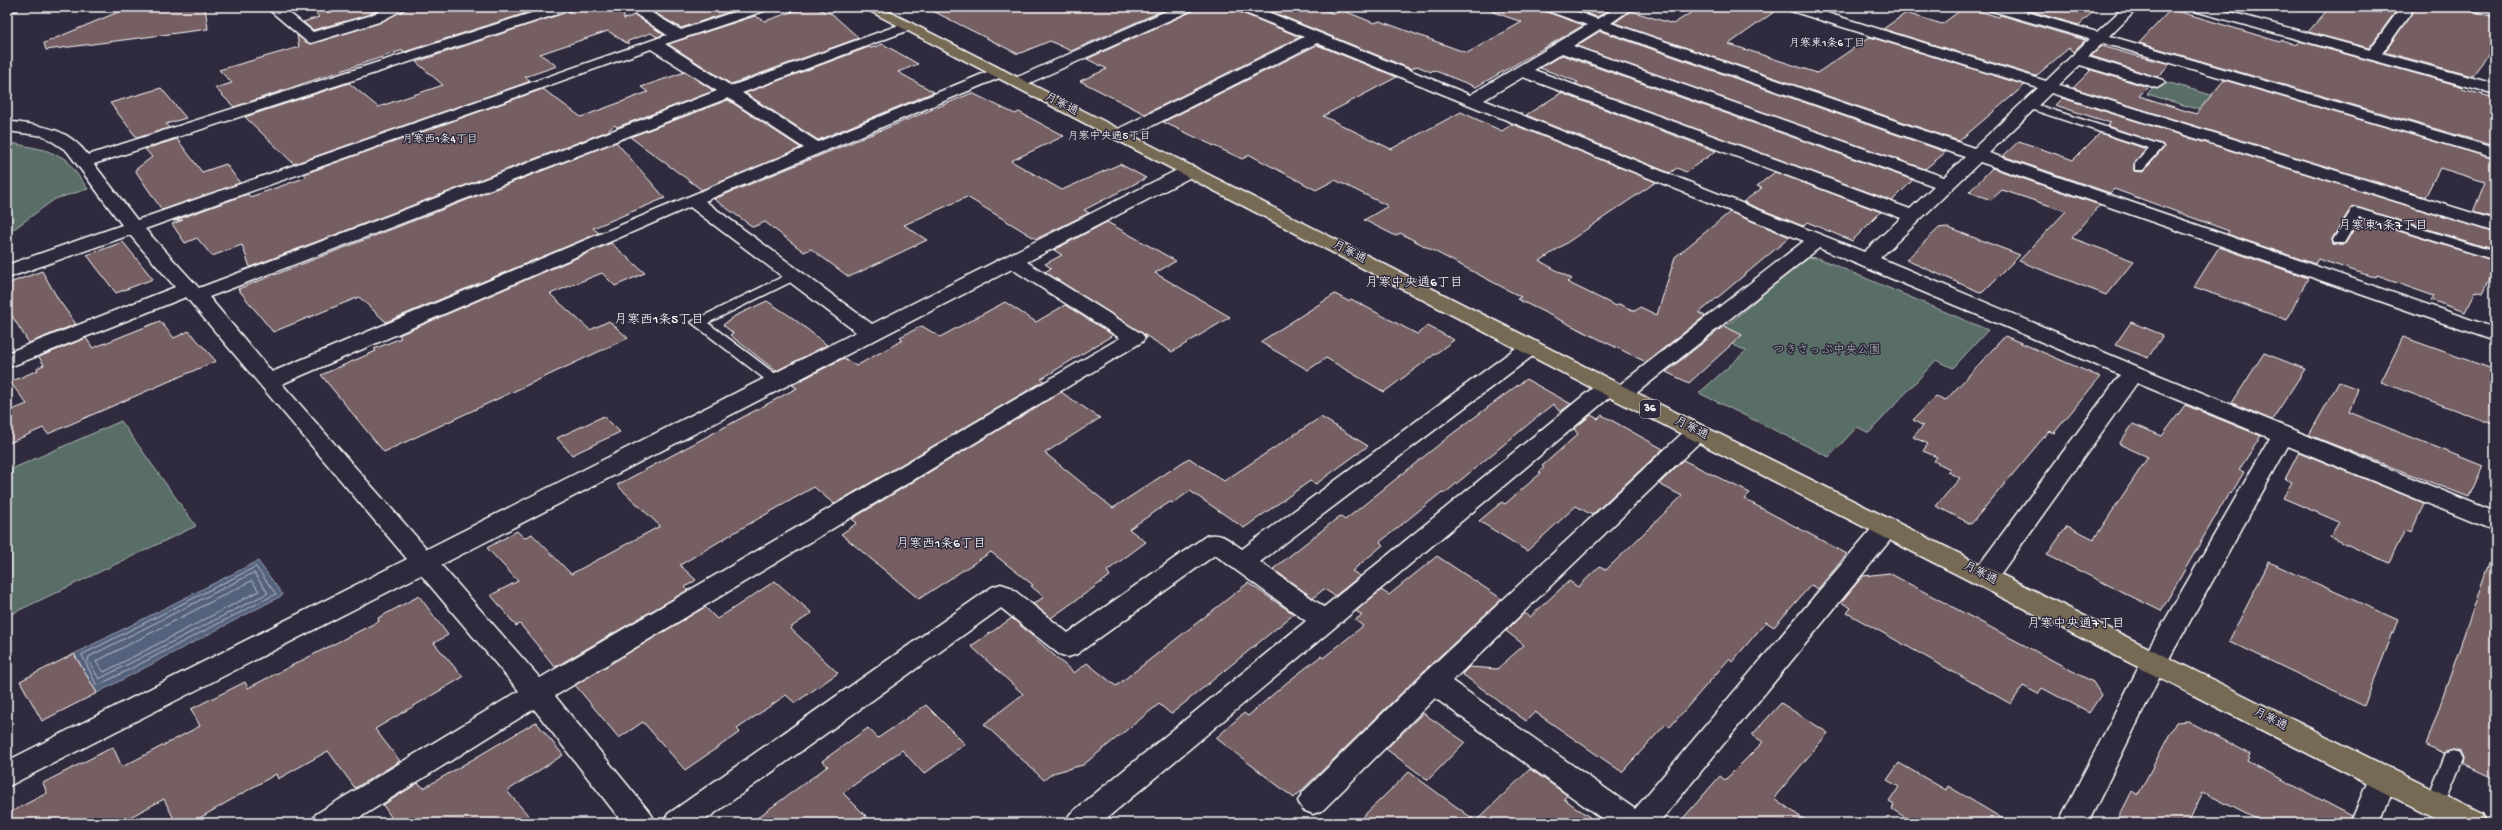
<svg xmlns="http://www.w3.org/2000/svg" width="2502" height="830" viewBox="0 0 2502 830" font-family="'Gochi Hand','Klee One',sans-serif">
	<style>
		.green { fill: #5a6e67; stroke: #acb6b3 }
		.water { fill: #54627d; stroke: #98a1b1 }
		.lines { fill: none; stroke-linecap: round; stroke-linejoin: round }
		.shore { stroke: #bbc0cb; stroke-width: 1 }
		.building { fill: #755e63; stroke: #fff }
		.service-casing { stroke: #fff; stroke-width: 3 }
		.minor-casing { stroke: #fff; stroke-width: 3 }
		.tertiary-casing { stroke: #fff; stroke-width: 3 }
		.trunk-casing { stroke: #fff; stroke-width: 3 }
		.service { fill: #2f2a3d; fill-rule: evenodd }
		.minor { fill: #2f2a3d; fill-rule: evenodd }
		.tertiary { fill: #2f2a3d; fill-rule: evenodd }
		.trunk { fill: #776a54; fill-rule: evenodd }
		.labels { text-anchor: middle; dominant-baseline: central; stroke-width: 3; stroke-linejoin: round; paint-order: stroke }
		.far-neighbourhood-label { font-size: 11px; fill: #fff; stroke: #2f2a3d }
		.shield { fill: #2f2a3d; stroke: #c1bfc5; stroke-width: 1 }
		.shield-label { font-size: 11px; font-weight: bold; fill: #fff }
		.street-label { font-size: 12px; fill: #fff; stroke: #2f2a3d }
		.park-label { font-size: 12px; fill: #acb6b3; stroke: #2f2a3d }
		.neighbourhood-label { font-size: 13px; fill: #fff; stroke: #2f2a3d }
	</style>
	<rect width="100%" height="100%" fill="#2f2a3d"/>
	<filter id="ink" filterUnits="userSpaceOnUse"><feTurbulence type="fractalNoise" baseFrequency=".025" numOctaves="2"/><feDisplacementMap in="SourceGraphic" scale="8" xChannelSelector="R" yChannelSelector="G"/><feConvolveMatrix kernelMatrix="1 2 1 2 8 2 1 2 1" color-interpolation-filters="sRGB"/></filter>
	<g filter="url(#ink)">
		<!-- green -->
		<path class="green" d="M2160 80 2238 103 2251 87 2265 91 2240 122 2147 94Z
			M7 142 45 150 66 159 88 189 55 199 7 234Z
			M1805 257 1818 258 1988 330 1953 368 1936 360 1869 433 1857 427 1829 457 1699 393 1746 351 1715 336Z
			M121 421 196 526 7 616V471Z"/>
		<!-- water -->
		<path class="water" d="M258 561 283 595 97 693 74 654Z"/>
		<g class="lines">
			<!-- shore -->
			<path class="shore" d="M256 567 276 594 97 686 82 655Z
				M254 573 268 593 99 679 88 660 89 657Z
				M252 581 259 591 104 672 96 662Z"/>
		</g>
		<!-- building -->
		<path class="building" d="M130 7H205L208 29 46 50 44 43Z
			M310 7H385L368 15 313 30 303 22 319 17Z
			M409 7H545L404 52 403 50 234 107 215 88 232 83 219 70 299 47 297 35 311 44 379 23Z
			M573 7H623L624 19 635 15 664 35 657 37 651 33 628 41V44L608 31 540 54 557 66 525 77 531 81 294 164 245 117 349 83 378 107 443 85 416 62 570 11Z
			M659 7H739L741 8 681 28 650 10Z
			M806 7H813L832 14 859 38 731 84 668 44 755 16 765 21Z
			M925 7H1171L1071 51 1050 41 1018 54Z
			M1195 7H1235L1237 11 1300 37 1145 114 1080 81 1107 69 1087 59 1193 11Z
			M1260 7H1318L1334 14 1342 10 1374 23 1380 21 1467 53 1522 22 1487 10 1488 7H1542L1544 11 1584 25 1476 87 1433 70 1431 72 1417 66 1411 69Z
			M1568 7H1614L1597 17Z
			M1700 7H1781L1729 44 1817 73 1870 37 2025 85 1959 141 1614 23 1631 11 1673 24Z
			M1965 7 1999 17 2000 15 2085 40 2073 52 2069 48 2036 76 1883 29 1906 13 1942 24Z
			M2015 7H2098L2079 25Z
			M2330 7H2399L2369 48 2308 32Z
			M2416 7H2458L2495 17V46L2472 76 2385 52Z
			M2171 9 2280 42 2282 40 2296 45 2299 41 2464 87 2462 89 2495 98V146L2139 43Z
			M1600 31 1946 152 1925 169 1576 46Z
			M883 44 918 64 898 72 934 92 818 140 745 93 869 47 871 48Z
			M1317 45 1397 77 1323 116 1391 149 1461 112 1502 131 1512 124 1656 182 1540 261 1572 279 1567 282 1616 306 1619 304 1635 311 1640 307 1657 315 1675 257 1730 212 1790 237 1699 313 1705 316 1646 362 1517 299 1521 297 1400 233 1396 236 1364 220 1388 206 1335 180 1316 190 1250 155 1242 159 1163 122Z
			M2102 46 2129 54 2170 64 2157 77 2091 56Z
			M1562 55 1913 180 1892 201 1575 84 1578 82 1540 68Z
			M2088 69 2148 87 2139 96 2196 114 2224 80 2495 159V218L2473 212 2485 182 2440 168 2425 197 2073 88 2090 71Z
			M685 72 714 91 617 127 614 125 608 131 250 267 242 245 212 256 197 238 185 243 172 224 183 220 173 221 248 194 250 197 307 177 304 174 543 89 581 117 648 92 641 87Z
			M161 88 186 118 166 124 169 128 137 138 110 103Z
			M972 93 1015 114 1019 112 1064 136 1011 161 1062 190 1120 164 1146 178 1084 210 1089 213 1036 239 967 197 904 225 927 240 849 277 811 249 804 252 765 222 753 227 714 199Z
			M1561 93 1716 151 1686 172 1677 168 1670 173 1526 115Z
			M2062 98 2495 233V250L2356 207 2351 208 2332 239 2333 244H2345L2360 219 2495 261V268L2483 293 2476 291 2465 312 2431 300 2434 296 2377 276 2376 278 2318 259 2315 264 2227 234 2229 231 2114 189 2110 193 2003 156 2019 141 2073 160 2100 133 2146 149 2134 164V171L2143 172 2164 148 2161 144 2107 126 2111 123 2055 105Z
			M728 100 801 148 702 190 630 137Z
			M177 139 202 172 226 164 240 183 162 210 135 170 152 157 145 149Z
			M616 142 665 198 593 228 599 233 386 322 359 297 273 332 238 289Z
			M1992 168 2100 205 2072 238 2134 261 2106 295 2019 261 2066 211 2002 190 1991 200 1969 192Z
			M1775 172 1881 212 1852 241 1807 222 1803 226 1743 202 1762 188 1757 186Z
			M1107 222 1176 261 1155 273 1230 317 1172 352 1045 272 1051 268 1045 264 1062 255 1054 250Z
			M1946 227 2020 255 1982 293 1906 260 1939 228Z
			M123 242 153 279 116 293 87 255Z
			M611 243 645 273 615 286 602 273 550 294 590 330 609 321 628 338 384 452 321 375 376 351 374 349 401 338 399 335Z
			M2219 247 2308 278 2287 320 2194 287Z
			M42 271 58 299 76 324 29 343 7 308V284Z
			M1335 294 1348 301 1351 299 1417 334 1428 326 1454 340 1384 392 1326 358 1308 370 1260 342Z
			M767 301 793 318 827 345 776 371 730 335 733 333 723 325 735 316Z
			M1005 302 1036 322 1065 305 1113 335 1041 379 1044 381 834 504 814 487 742 528 680 565 696 580 685 587 688 590 555 667 520 624 516 626 491 595 518 581 487 548 517 531 524 538 532 534 571 574 660 526 617 485 797 388 792 385 844 358 856 366 903 340 900 337 922 326 940 337Z
			M160 321 174 338 189 331 216 361 48 434 43 428 7 444V412L27 404 10 382 38 370 37 368 44 365 39 357 86 338 93 348Z
			M2131 322 2163 335 2148 358 2115 345Z
			M1724 326 1742 335 1689 383 1666 372Z
			M2005 336 2100 377 2054 433 2049 431 1971 524 1936 506 1960 478 1947 472 1950 469 1934 461 1937 457 1923 451 1928 444 1913 437 1923 426 1913 420 1936 396 1946 400Z
			M2403 337 2495 370V425L2381 382Z
			M2264 353 2305 369 2272 420 2232 403Z
			M1526 379 1571 404 1560 412 1553 404 1445 493 1442 492 1380 542 1383 545 1352 571 1360 576 1335 596 1324 589 1313 598 1273 569 1340 516 1345 520 1452 434Z
			M2339 382 2358 389 2349 412 2483 466 2469 497 2309 435Z
			M1061 392 1100 418 1045 453 1113 508 1189 458 1224 481 1321 417 1368 446 1316 484 1310 481 1244 528 1190 491 1173 503 1170 502 1129 529 1146 542 1107 571 1110 576 1051 618 1033 604 1044 597 1031 586 1033 585 991 552 919 599 841 534 857 523 852 519Z
			M2185 405 2261 436 2239 470 2244 472 2231 494 2229 493 2161 611 2047 555 2067 526 2094 539 2148 457 2119 444 2133 424 2162 436Z
			M1591 415 1598 419 1602 415 1663 449 1592 515 1576 506 1527 551 1479 521 1502 502 1505 504 1541 473 1539 472 1544 468 1542 466 1578 434 1574 429Z
			M604 416 620 432 572 455 557 438Z
			M2299 452 2424 503 2411 533 2405 530 2389 563 2330 537 2339 522 2283 498 2292 482 2285 479Z
			M1683 460 1750 493 1744 499 1847 554 1818 589 1811 585 1774 627 1766 622 1732 662 1729 659 1670 727 1666 724 1622 772 1535 712 1526 721 1462 674 1469 667 1497 669 1524 645 1506 631 1524 613 1530 617 1569 581 1578 587 1600 566 1606 570 1682 496 1659 484Z
			M1437 556 1502 599 1430 665 1294 798 1216 738 1244 713 1248 716 1285 684 1321 656 1323 658 1363 626 1355 620 1362 615 1356 611 1381 590 1389 595Z
			M2491 557 2495 558V779L2463 764 2464 758 2460 752 2453 750 2444 754 2426 746Z
			M2269 562 2398 620 2364 706 2229 641Z
			M1889 573 2093 682 2101 695 2089 713 2042 688 2038 694 2023 686 2011 704 1847 613 1851 608 1841 602 1863 576Z
			M775 581 812 613 790 628 838 673 795 703 786 695 737 729 740 732 685 770 643 722 619 738 575 685 705 607 717 619Z
			M1248 583 1294 614 1171 714 1159 704 1083 765 1053 773 1044 780 984 724 1023 694 971 646 1012 618 1074 673 1087 663 1116 686Z
			M419 596 448 635 434 643 463 677 375 729 400 761 355 788 328 751 278 779 276 774 191 823H176L164 799 119 823H7V814L47 793 43 783 113 747 122 767 200 726 191 709 245 682 248 688 379 621 378 618Z
			M74 654 97 693 42 721 20 681Z
			M1781 703 1828 733 1774 798 1809 823H1679L1720 776 1725 780 1763 742 1752 735Z
			M926 705 965 744 924 774 902 750 843 793 873 823H750L828 766 822 761 868 728 878 738Z
			M1423 713 1465 742 1428 780 1386 749Z
			M2188 721 2250 754 2247 761 2352 816 2349 823H2264L2203 792 2188 823H2116L2132 791 2138 795 2176 722Z
			M536 722 563 755 507 791 535 823H395L383 805 418 783 424 788Z
			M1899 763 1946 790 1948 786 2010 823H1914L1892 809 1894 805 1889 802 1899 787 1887 780Z
			M1530 769 1567 795 1564 799 1598 823H1356L1409 772 1476 821Z"/>
		<g class="lines">
			<defs>
				<path id="service" d="M2028 102 2161 145 2163 147 2143 170H2135V164L2149 148 2024 107V103Z
					M2356 208 2495 252V260L2359 217 2344 243H2334L2333 240 2352 209Z
					M792 272 797 273 799 276 797 279 708 323 781 378 783 381 781 384H771L691 322Z
					M2453 751 2460 753 2463 759 2442 810 2435 813 2428 810 2425 804 2446 753Z"/>
				<path id="minor" d="M266 7H282L313 32 369 16 389 7H408L379 22 311 43 306 41Z
					M550 7H572L570 10 94 164 137 220 667 35 625 7H642L681 30 748 7H769L767 10 665 44 731 86 907 22 912 23 914 26 912 29 742 93 818 142 992 70H1004L1006 73 1004 76 705 201 872 324 1183 167H1195L1198 171 1195 175 1027 262 1142 334 1145 338 1142 342 555 696 651 814 656 823H623L534 709 351 823H311L316 814 519 691 421 575 7 787V761L407 559 186 297 7 368V353L175 287 130 235 7 278V265L122 225 67 151 44 136 7 131V121C40 126 66 126 88 155ZM651 49 717 91 199 288 145 229ZM728 98 804 148 272 372 209 297ZM690 207 856 332 427 549 282 384ZM1012 269 1120 338 540 678 441 565Z
					M1175 7H1194L1192 10 1025 85H1013L1011 82 1013 79Z
					M1236 7H1256L1470 95 1587 25 1545 10 1543 7H1564L1597 19 1617 7H1634L1611 23 1974 148 2038 88 1788 10 1786 7H1808L2046 81 2089 39 1989 10 1987 7H2010L2097 32 2124 7H2139L2110 36 2495 148V158L2103 43 2088 57 2163 80 2165 83 2157 88 2080 65 2059 85 2495 220V232L2051 93 1989 153 2495 328V341L1980 162 1880 258 2141 368 2495 512V531L2288 446 2165 666 2088 823H2058L2145 655 2270 438 2137 383 1994 583 1985 585 1976 583 1973 576 1976 569 2120 375 1819 248 1629 399 1621 401 1613 399 1611 396 1101 823H1065L1070 814 1306 621 1215 555 1077 654 1068 657 1059 654 1001 608 701 823H663L668 814 992 587 1001 584 1010 587 1068 633 1206 536C1221 531 1230 541 1242 549L1524 342 1531 341 1538 342 1541 347 1538 352 1260 562 1324 607 1600 382 1608 380 1616 382 1618 386 1804 241 1317 43 1126 139H1114L1112 135 1114 131 1304 37 1238 10ZM1600 29 1965 157 1944 177 1573 46ZM1562 53 1934 186 1910 209 1534 70ZM1523 77 1901 218 1864 252 1484 100Z
					M2401 7H2415L2378 59H2368L2365 56Z
					M2469 7 2495 8V16L2471 10Z
					M1697 425 1705 427 1708 432 1705 437 1452 681 1635 809 1878 521 1887 518 1896 521 1899 527 1896 533 1659 823H1608L1435 698 1323 810 1313 814 1303 810 1298 801 1303 792 1423 674 1689 427Z
					M2383 766 2393 769 2397 778 2380 823H2350L2373 769Z"/>
				<path id="tertiary" d="M7 7H19L17 10 7 12Z
					M2189 7H2212L2495 84V94L2191 10Z"/>
				<path id="trunk" d="M862 7H880L1629 389 2482 814 2487 823H2444L1613 399Z"/>
			</defs>
			<!-- service casing -->
			<use href="#service" class="service-casing"/>
			<!-- minor casing -->
			<use href="#minor" class="minor-casing"/>
			<!-- tertiary casing -->
			<use href="#tertiary" class="tertiary-casing"/>
			<!-- trunk casing -->
			<use href="#trunk" class="trunk-casing"/>
			<!-- service -->
			<use href="#service" class="service"/>
			<!-- minor -->
			<use href="#minor" class="minor"/>
			<!-- tertiary -->
			<use href="#tertiary" class="tertiary"/>
			<!-- trunk -->
			<use href="#trunk" class="trunk"/>
		</g>
	</g>
	<g class="labels">
		<!-- far-neighbourhood labels -->
		<g class="far-neighbourhood-label">
			<text x="1827" y="44">月寒東1条6丁目</text>
			<text x="1109" y="137">月寒中央通5丁目</text>
			<text x="440" y="140">月寒西1条4丁目</text>
		</g>
		<!-- shield labels -->
		<rect class="shield" x="1640" y="400" width="20" height="18" rx="3"/>
		<g class="shield-label">
			<text x="1650" y="409">36</text>
		</g>
		<!-- street labels -->
		<g class="street-label">
			<text transform="translate(1061 105) rotate(27)">月寒通</text>
			<text transform="translate(1349 253) rotate(27)">月寒通</text>
			<text transform="translate(1691 429) rotate(27)">月寒通</text>
			<text transform="translate(1980 574) rotate(27)">月寒通</text>
			<text transform="translate(2270 720) rotate(27)">月寒通</text>
		</g>
		<!-- park labels -->
		<g class="park-label">
			<text x="1827" y="351">つきさっぷ中央公園</text>
		</g>
		<!-- neighbourhood labels -->
		<g class="neighbourhood-label">
			<text x="2383" y="226">月寒東1条7丁目</text>
			<text x="1414" y="283">月寒中央通6丁目</text>
			<text x="659" y="320">月寒西1条5丁目</text>
			<text x="941" y="544">月寒西1条6丁目</text>
			<text x="2076" y="624">月寒中央通7丁目</text>
		</g>
	</g>
	<!-- margin -->
	<rect width="2502" height="830" fill="none" stroke="#2f2a3d" stroke-width="24"/>
	<rect x="12" y="12" width="2478" height="806" fill="none" stroke="#fff" stroke-width="1.5" filter="url(#ink)"/>
</svg>
